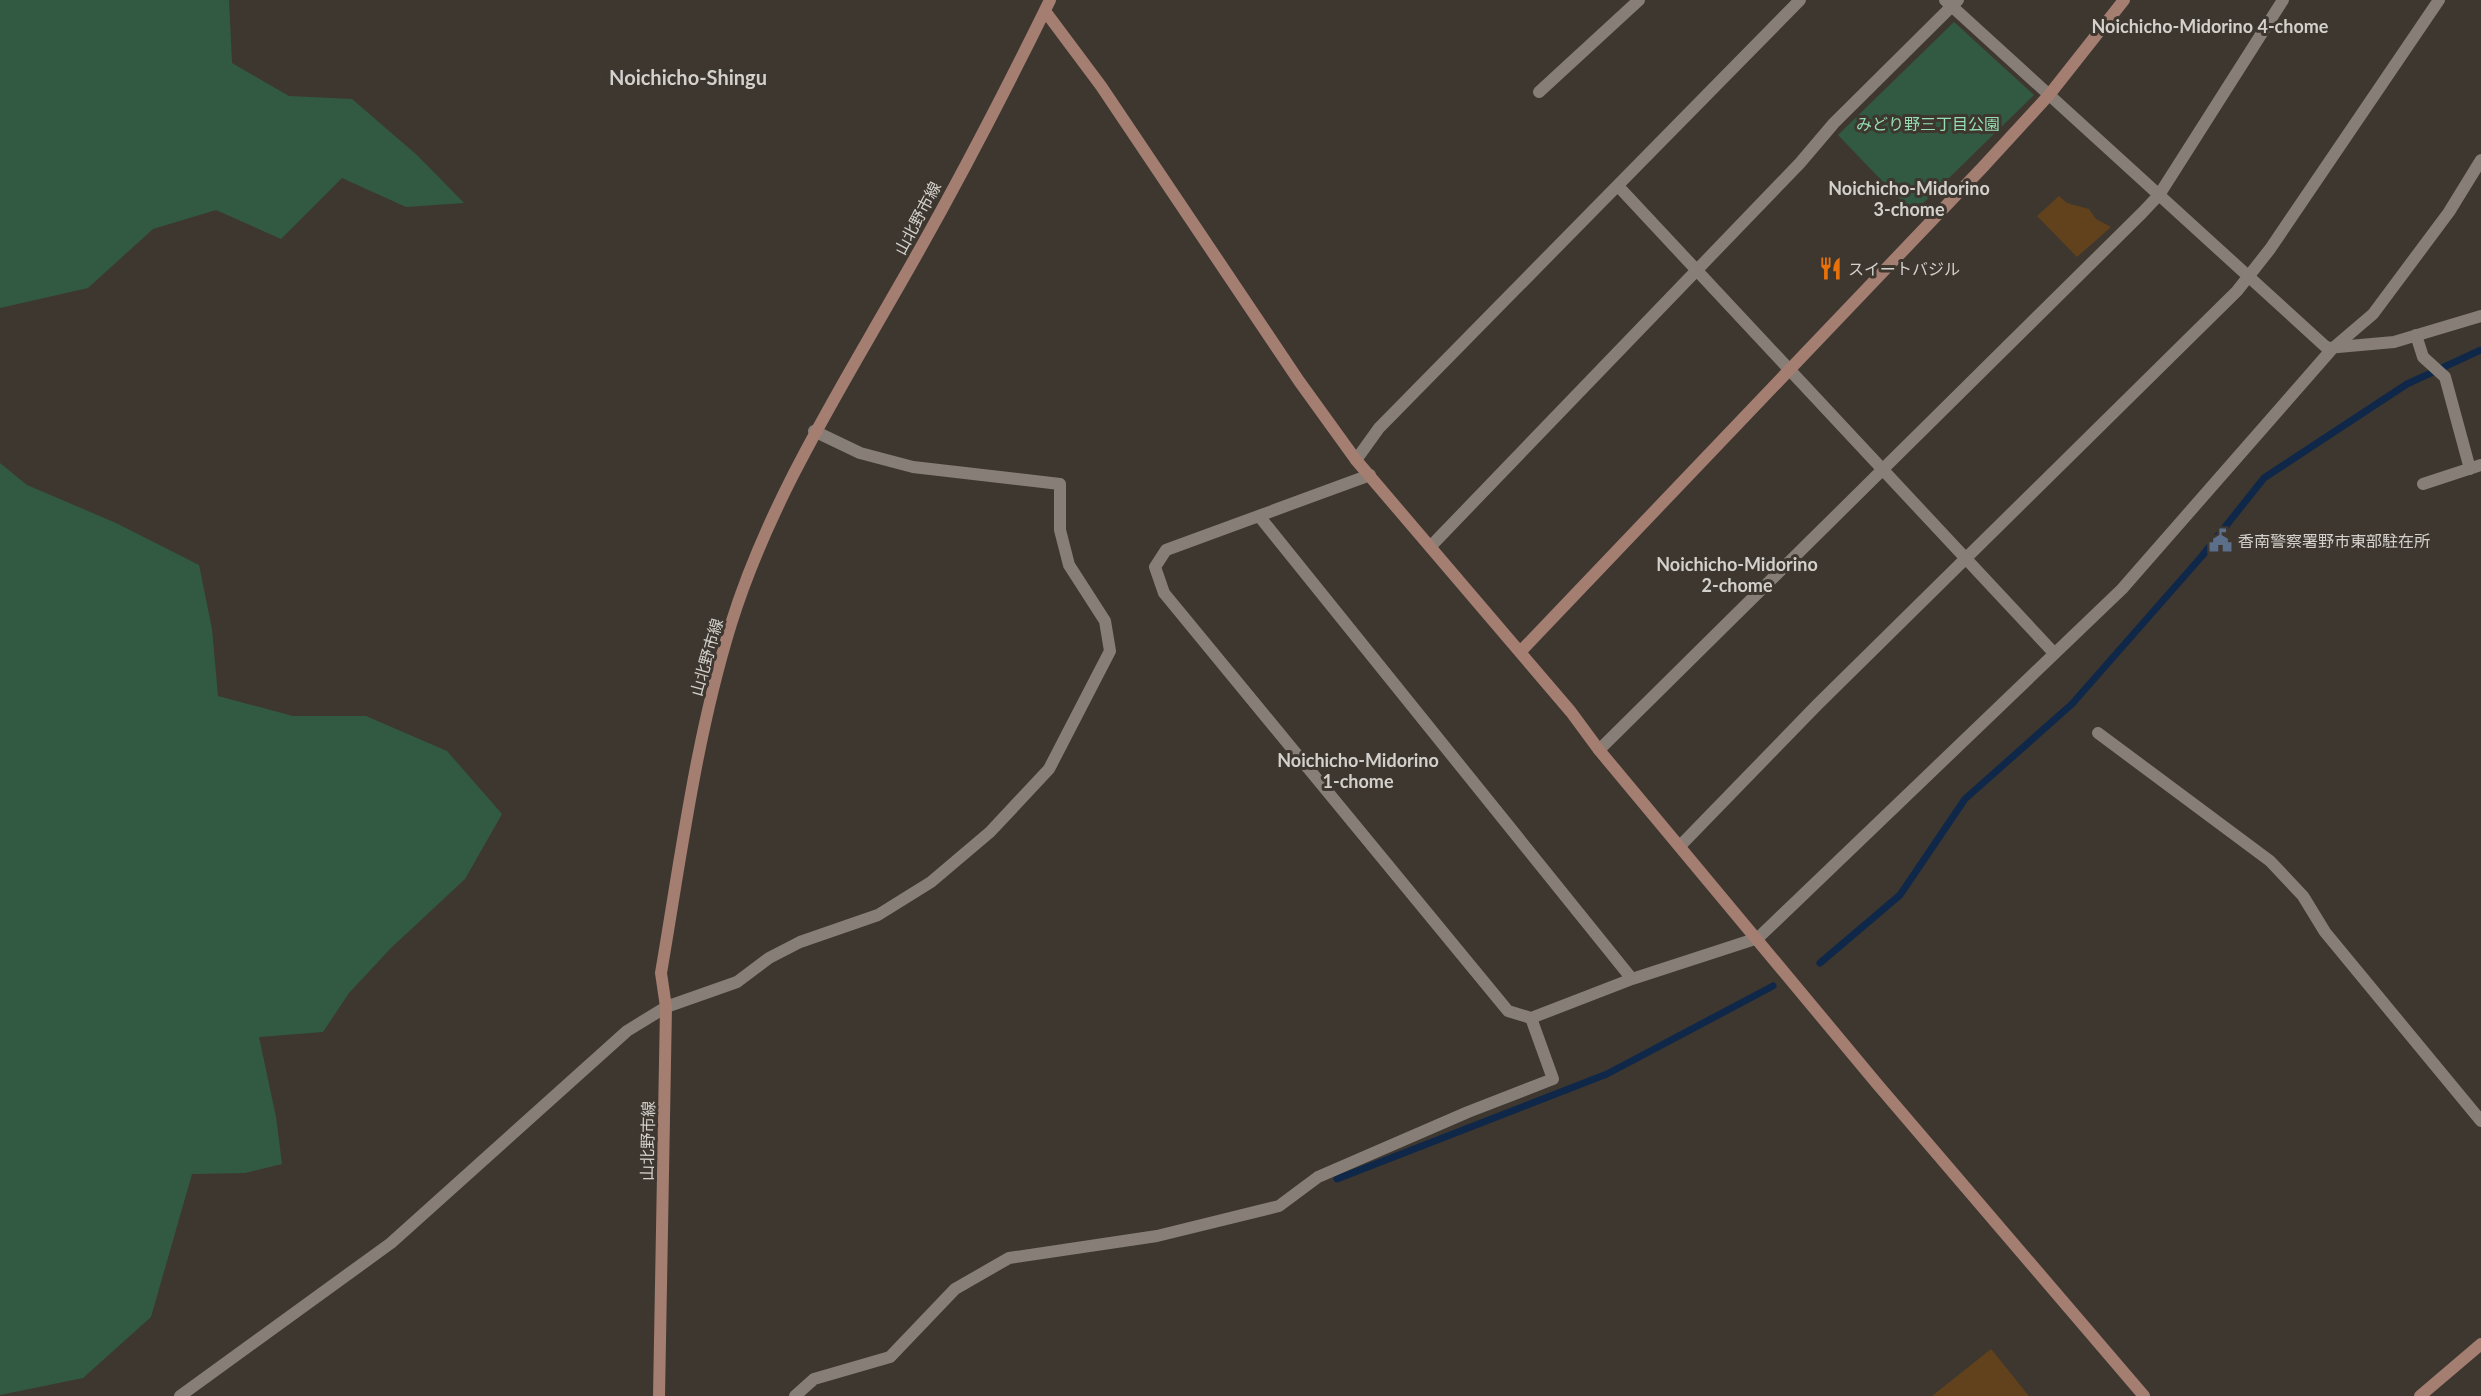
<svg xmlns="http://www.w3.org/2000/svg" width="2481" height="1396" viewBox="0 0 2481 1396" font-family="Lato,'Noto Sans JP',sans-serif">
	<style>
		.green { fill: #325a43 }
		.lines { fill: none; stroke-linecap: round; stroke-linejoin: round }
		.stream { stroke: #0f2849; stroke-width: 7 }
		.building { fill: #61421c }
		.street { stroke: #867e77; stroke-width: 12 }
		.secondary { stroke: #a47e70; stroke-width: 12 }
		.labels { text-anchor: middle; dominant-baseline: central; stroke-width: 6; stroke-linejoin: round; paint-order: stroke }
		.park-label { font-size: 16px; fill: #95dfb2; stroke: #3d3730 }
		.street-label { font-size: 16px; fill: #d4d1cc; stroke: #3d3730 }
		.poi-label { font-size: 16px; fill: #d4d1cc; stroke: #3d3730; text-anchor: start }
		.neighbourhood-label { font-size: 18px; font-weight: bold; fill: #d4d1cc; stroke: #3d3730 }
		.quarter-label { font-size: 20px; font-weight: bold; fill: #d4d1cc; stroke: #3d3730 }
	</style>
	<rect width="100%" height="100%" fill="#3d3730"/>
	<!-- green -->
	<path class="green" d="M0 0H229L232 63 289 96 352 99 418 156 464 203 406 207 342 178 281 239 216 210 153 229 88 288 0 308Z
		M1954 22 2034 95 1913 213 1838 135Z
		M0 463 27 485 116 523 199 565 212 629 218 696 293 716H366L447 751 502 814 465 879 391 948 349 993 323 1032 259 1037 276 1117 282 1164 245 1173 192 1174 151 1317 83 1378 0 1395Z"/>
	<g class="lines">
		<!-- stream -->
		<path class="stream" d="M1820 963 1900 895 1965 799 2072 704 2202 556 2264 478 2407 384 2481 350
			M1337 1179 1607 1074 1773 986"/>
	</g>
	<!-- building -->
	<path class="building" d="M2059 196 2067 203 2089 209 2096 219 2111 227 2077 257 2037 216Z
		M1991 1349 2029 1396H1932Z"/>
	<g class="lines">
		<!-- street -->
		<path class="street" d="M1945 0 2327 348 2394 342 2481 316
			M1539 92 1639 0
			M1618 186 2054 653
			M2416 335 2423 357 2445 377 2470 469
			M1356 460 1379 428 1800 0
			M1370 475 1166 550 1155 567 1164 593 1508 1011 1531 1018 1632 979 1758 938 2122 589 2332 349 2373 314 2449 212 2481 160
			M2423 484 2481 465
			M1259 516 1632 979
			M1431 546 1800 163 1834 123 1958 0
			M2098 733 2270 861 2303 896 2325 932 2481 1121
			M1599 750 2142 213 2159 195 2283 0
			M1680 846 1817 705 2237 291 2270 249 2439 0
			M180 1396 391 1243 627 1031 666 1007 737 982 769 958 800 942 878 915 931 882 990 832 1049 769 1110 651 1105 621 1069 565 1060 530V484L913 467 860 453 814 431
			M795 1396 814 1379 890 1357 955 1289 1009 1258 1157 1236 1279 1206 1318 1177 1468 1112 1553 1079 1531 1018"/>
		<!-- secondary -->
		<path class="secondary" d="M1045 11 1101 86 1299 381 1356 460 1571 712 1599 750 1878 1085 2144 1396
			M1521 651 1982 168 2049 95 2124 0
			M659 1396 666 1007 661 973C681 856 696 737 731 624 768 505 835 398 896 291 951 196 1002 98 1050 0
			M2420 1396 2481 1344"/>
	</g>
	<!-- icons -->
	<defs>
		<symbol id="restaurant-bare" viewBox="-9 -9 18 18"><path d="M-5-6h1v4h1v-4h1v4h1v-4h1v5L-1.5 .5V6h-2V.5L-5-1ZM5-6V6H3V1.5H1.5Q1.5-4 5-6Z" fill="#e8710a" stroke="#3d3730" stroke-width="2.5" paint-order="stroke"/></symbol>
		<symbol id="civic-bare" viewBox="-9 -9 18 18"><path d="M-.6-6.5H3V-4.5H.6V-3L4-1V1h2V6H-6V1h2V-1L-.6-3ZM-1.2 2.5V6h2.4V2.5Z" fill="#5c6f8a" stroke="#3d3730" stroke-width="2.5" paint-order="stroke"/></symbol>
	</defs>
	<g fill-rule="evenodd">
		<use href="#restaurant-bare" x="1814" y="252" width="33" height="33"/>
		<use href="#civic-bare" x="2204" y="524" width="33" height="33"/>
	</g>
	<g class="labels">
		<!-- park labels -->
		<g class="park-label">
			<text x="1928" y="123">みどり野三丁目公園</text>
		</g>
		<!-- street labels -->
		<g class="street-label">
			<text transform="translate(917 218) rotate(-62)">山北野市線</text>
			<text transform="translate(706 657) rotate(-74)">山北野市線</text>
			<text transform="translate(647 1141) rotate(-89)">山北野市線</text>
		</g>
		<!-- poi labels -->
		<g class="poi-label">
			<text x="1848" y="268">スイートバジル</text>
			<text x="2238" y="540">香南警察署野市東部駐在所</text>
		</g>
		<!-- neighbourhood labels -->
		<g class="neighbourhood-label">
			<text x="2210" y="26">Noichicho-Midorino 4-chome</text>
			<text x="1909" y="188">Noichicho-Midorino<tspan x="1909" dy="21">3-chome</tspan></text>
			<text x="1737" y="564">Noichicho-Midorino<tspan x="1737" dy="21">2-chome</tspan></text>
			<text x="1358" y="760">Noichicho-Midorino<tspan x="1358" dy="21">1-chome</tspan></text>
		</g>
		<!-- quarter labels -->
		<g class="quarter-label">
			<text x="688" y="77">Noichicho-Shingu</text>
		</g>
	</g>
</svg>
